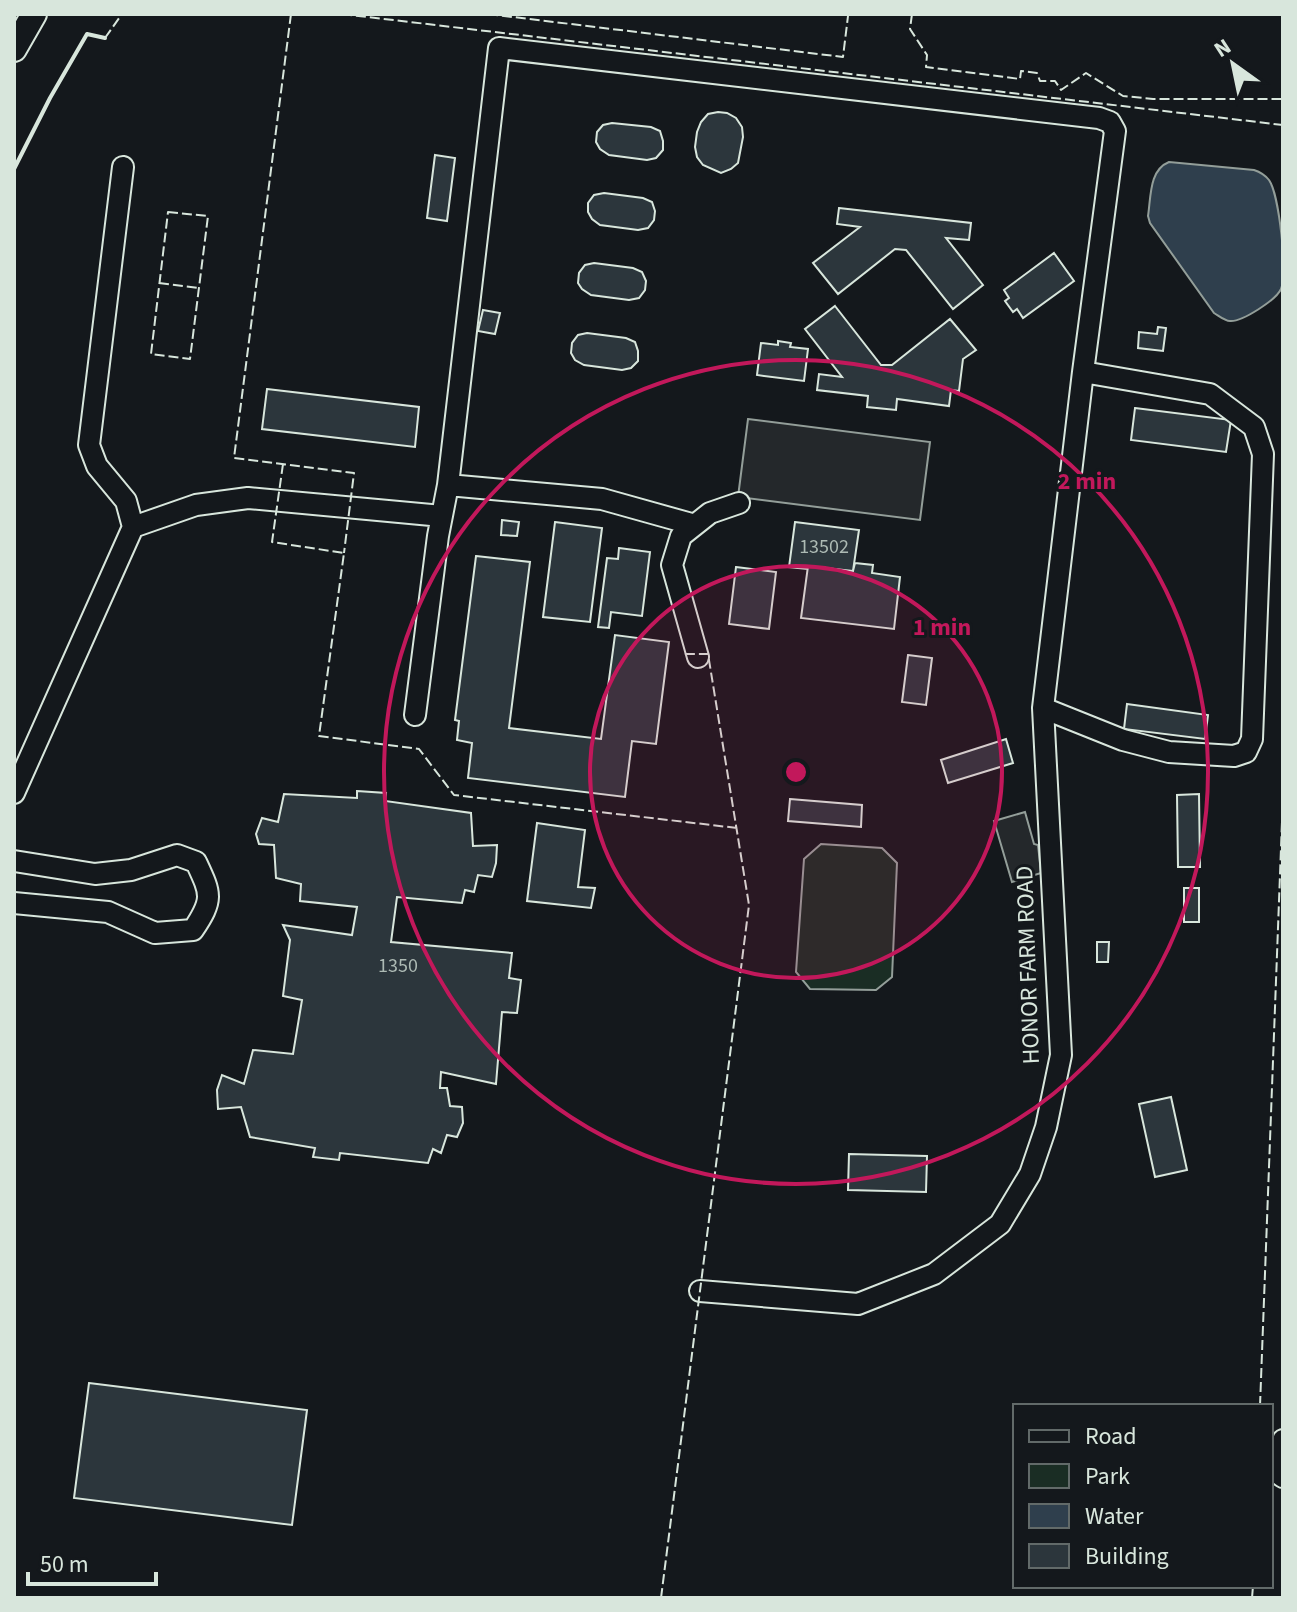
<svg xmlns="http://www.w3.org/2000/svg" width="1297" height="1612" viewBox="0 0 1297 1612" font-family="'Source Sans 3',sans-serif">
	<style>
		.green { fill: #1a2d24; stroke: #939e99; stroke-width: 2 }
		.parking { fill: #24282b; stroke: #939e99; stroke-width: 2 }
		.water { fill: #2f3f4d; stroke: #939e99; stroke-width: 2 }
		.building { fill: #2c363c; stroke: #d8e6dc; stroke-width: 2 }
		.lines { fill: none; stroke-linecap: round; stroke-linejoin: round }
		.minor-casing { stroke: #d8e6dc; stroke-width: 24 }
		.major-casing { stroke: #d8e6dc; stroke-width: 28 }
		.minor { stroke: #14181c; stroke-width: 20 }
		.major { stroke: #14181c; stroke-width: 24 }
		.fence { stroke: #d8e6dc; stroke-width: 2; stroke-dasharray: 10 4; stroke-linecap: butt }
		.wall { stroke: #d8e6dc; stroke-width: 4 }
		.ring { fill: none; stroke: #c2185b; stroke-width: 4 }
		.labels { text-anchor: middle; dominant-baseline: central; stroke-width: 6; stroke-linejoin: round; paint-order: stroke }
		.number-label { font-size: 20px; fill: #adbab4 }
		.street-label { font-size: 24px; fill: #d8e6dc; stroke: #14181c }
		.centre { fill: #c2185b; stroke: #14181c; stroke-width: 4 }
		.ring-label { font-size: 24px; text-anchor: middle; font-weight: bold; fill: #c2185b; stroke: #14181c; stroke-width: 6; stroke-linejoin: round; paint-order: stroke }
	</style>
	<rect width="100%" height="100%" fill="#14181c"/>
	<!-- green -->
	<path class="green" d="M821 844 882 848 897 863 892 977 876 990 810 989 796 972 804 859Z"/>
	<!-- parking -->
	<path class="parking" d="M748 419 930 442 920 520 738 497Z
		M1025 812 1034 844 1038 845 1041 873 1012 882 994 821Z"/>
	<!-- water -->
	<path class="water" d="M1169 162 1254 170C1260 172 1265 175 1269 180 1279 194 1288 274 1281 289 1276 300 1242 322 1230 321 1225 321 1219 316 1214 313L1150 223 1148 216C1151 197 1149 170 1169 162Z"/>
	<!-- building -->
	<path class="building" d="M718 112 727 113 736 118 742 127 743 137 738 163 731 169 721 173 703 165 697 157 695 147 697 132 701 122 708 114Z
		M612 123 651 127 660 131 663 141V150L656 158 647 160 609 155 600 149 596 142 597 132 603 125Z
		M435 155 455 158 447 221 427 218Z
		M604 193 643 198 652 202 655 211 654 220 648 228 638 230 600 225 592 219 588 212V203L594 195Z
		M839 208 971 223 969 240 946 238 983 285 953 309 906 250 895 249 838 294 813 263 860 227 837 224Z
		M1054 253 1074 281 1023 318 1017 309 1013 312 1005 301 1009 298 1004 290Z
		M594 263 633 268 642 272 646 281 645 290 639 298 629 300 591 295 582 289 578 283 579 273 585 265Z
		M835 306 881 365H892L950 319 976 350 963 359 959 391 951 390 949 406 897 399 896 410 867 407 868 396 817 390 819 374 842 377 805 329Z
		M483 310 500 313 495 334 478 331Z
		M1158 327 1166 328 1163 351 1138 348 1139 332 1157 334Z
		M587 333 626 338 635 342 638 351V361L631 368 622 370 584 365 575 360 571 353 572 343 578 335Z
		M778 341 791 343 790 347 808 349 804 381 757 375 761 343 778 345Z
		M267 389 419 407 415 447 262 429Z
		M1135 408 1231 420 1226 452 1131 440Z
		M502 520 519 522 517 536 501 535Z
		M555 522 602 528 590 622 543 617Z
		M795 522 859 530 853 571 808 566 807 569 789 567Z
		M619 548 650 552 642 616 611 612 609 628 598 627 607 558 618 559Z
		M476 556 530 562 509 728 601 739 615 635 669 642 656 744 632 741 625 797 468 778 472 743 457 740 459 721 455 720Z
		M855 563 873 565 872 573 900 577 894 629 801 618 808 566 853 571Z
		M736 567 776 572 769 629 729 624Z
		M908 655 932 658 926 705 902 702Z
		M1127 704 1208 715 1205 739 1124 729Z
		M1006 739 1013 763 948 783 941 760Z
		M357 791 386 793 385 801 471 813 473 846 497 845 496 863 492 877 478 875 474 892 465 890 462 903 397 897 391 942 512 953 509 978 521 980 517 1013 502 1012 496 1084 441 1072 440 1088H447L450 1106 462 1107 463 1123 457 1137 447 1135 441 1153 433 1149 428 1163 340 1153 339 1160 313 1157 315 1148 250 1137 241 1107 218 1109 217 1090 222 1075 244 1084 253 1050 293 1054 302 1000 283 996 290 940 283 925 352 935 357 907 300 901 301 884 276 878 274 845 259 844 256 834 262 818 278 822 284 794 357 798Z
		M1199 794 1200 867H1178L1177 795Z
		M790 799 862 805 861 827 788 821Z
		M537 823 585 830 578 887 595 888 591 908 527 901Z
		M1184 888H1199V922H1184Z
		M1097 942H1109L1108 962H1097Z
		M1171 1097 1187 1170 1155 1177 1139 1104Z
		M849 1154 927 1156 926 1192 848 1190Z
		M89 1383 307 1410 292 1525 74 1498Z"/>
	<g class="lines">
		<defs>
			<path id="minor" d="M123 167 89 445 97 466 126 501 133 527
				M695 525 602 499 448 485 499 48 1099 118 1110 122 1115 131 1083 372 1210 394 1254 427 1263 454 1252 739 1246 752 1234 756 1169 752 1123 740 1043 708
				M698 657 672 565 681 536 710 513 739 503
				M415 715 438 536 448 485
				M14 793 133 527 196 505 248 498 442 516
				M14 861 95 874 131 870 177 855 196 862C211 894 214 899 193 930L155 933 108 912 14 903
				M700 1291 858 1304 934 1274 1000 1224 1030 1174 1046 1127 1061 1055 1043 708 1083 372
				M1283 1440 1276 1472 1283 1477"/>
			<path id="major" d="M14 49 34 14"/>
		</defs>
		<!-- minor casing -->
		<use href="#minor" class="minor-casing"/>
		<!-- major casing -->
		<use href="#major" class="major-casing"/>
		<!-- minor -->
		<use href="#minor" class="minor"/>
		<!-- major -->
		<use href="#major" class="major"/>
		<!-- fence -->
		<path class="fence" d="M291 14 234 458 354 473 344 553
			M342 14 1283 125
			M488 14 843 57 848 16 847 14
			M912 14 910 29 927 55 926 67 1020 79 1021 71 1037 73 1040 81H1055L1061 90 1086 73 1123 96 1153 99H1283
			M105 38 122 14
			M168 212 208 216 190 359 151 354Z
			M159 283 199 288
			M283 464 272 542 344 553 319 736 419 749 454 795 737 828
			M1260 1406 1283 795
			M661 1598 749 905 708 654H681
			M1252 1598 1253 1586"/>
		<!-- wall -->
		<path class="wall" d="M14 169 50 98 87 34 105 38"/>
	</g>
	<!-- distance rings -->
	<circle cx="796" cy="772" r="206" fill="#c2185b" fill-opacity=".12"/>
	<g class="ring">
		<circle cx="796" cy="772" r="206"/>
		<circle cx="796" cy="772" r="412"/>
	</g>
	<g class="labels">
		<!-- number labels -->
		<g class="number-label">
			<text x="824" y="547">13502</text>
			<text x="398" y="966">1350</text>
		</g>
		<!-- street labels -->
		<g class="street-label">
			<text transform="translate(1028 965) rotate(-92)">HONOR FARM ROAD</text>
		</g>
	</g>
	<circle cx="796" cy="772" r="12" class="centre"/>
	<g class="ring-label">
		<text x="1087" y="489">2 min</text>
		<text x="942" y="635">1 min</text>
	</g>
	<!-- border -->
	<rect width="1297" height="1612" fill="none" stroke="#d8e6dc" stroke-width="32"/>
	<!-- legend -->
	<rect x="1013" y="1404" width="260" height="184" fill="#14181c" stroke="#626a69" stroke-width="2"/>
	<rect x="1029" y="1430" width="40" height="12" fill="#14181c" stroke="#626a69" stroke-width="2"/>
	<text x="1085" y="1444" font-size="24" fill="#d8e6dc">Road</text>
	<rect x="1029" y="1464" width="40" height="24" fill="#1a2d24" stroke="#626a69" stroke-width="2"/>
	<text x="1085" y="1484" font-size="24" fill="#d8e6dc">Park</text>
	<rect x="1029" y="1504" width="40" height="24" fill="#2f3f4d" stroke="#626a69" stroke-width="2"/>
	<text x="1085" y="1524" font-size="24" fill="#d8e6dc">Water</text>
	<rect x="1029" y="1544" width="40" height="24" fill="#2c363c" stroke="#626a69" stroke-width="2"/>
	<text x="1085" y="1564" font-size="24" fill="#d8e6dc">Building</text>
	<!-- north arrow -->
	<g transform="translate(1233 64) rotate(327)" stroke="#14181c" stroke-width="6" paint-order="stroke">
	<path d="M0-6L14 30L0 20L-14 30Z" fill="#d8e6dc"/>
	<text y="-12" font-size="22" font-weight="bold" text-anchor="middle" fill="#d8e6dc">N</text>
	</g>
	<!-- scale -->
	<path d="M28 1572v12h128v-12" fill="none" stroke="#d8e6dc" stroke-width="4"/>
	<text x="40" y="1572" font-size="24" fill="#d8e6dc" stroke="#14181c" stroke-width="6" paint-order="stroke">50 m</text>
</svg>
